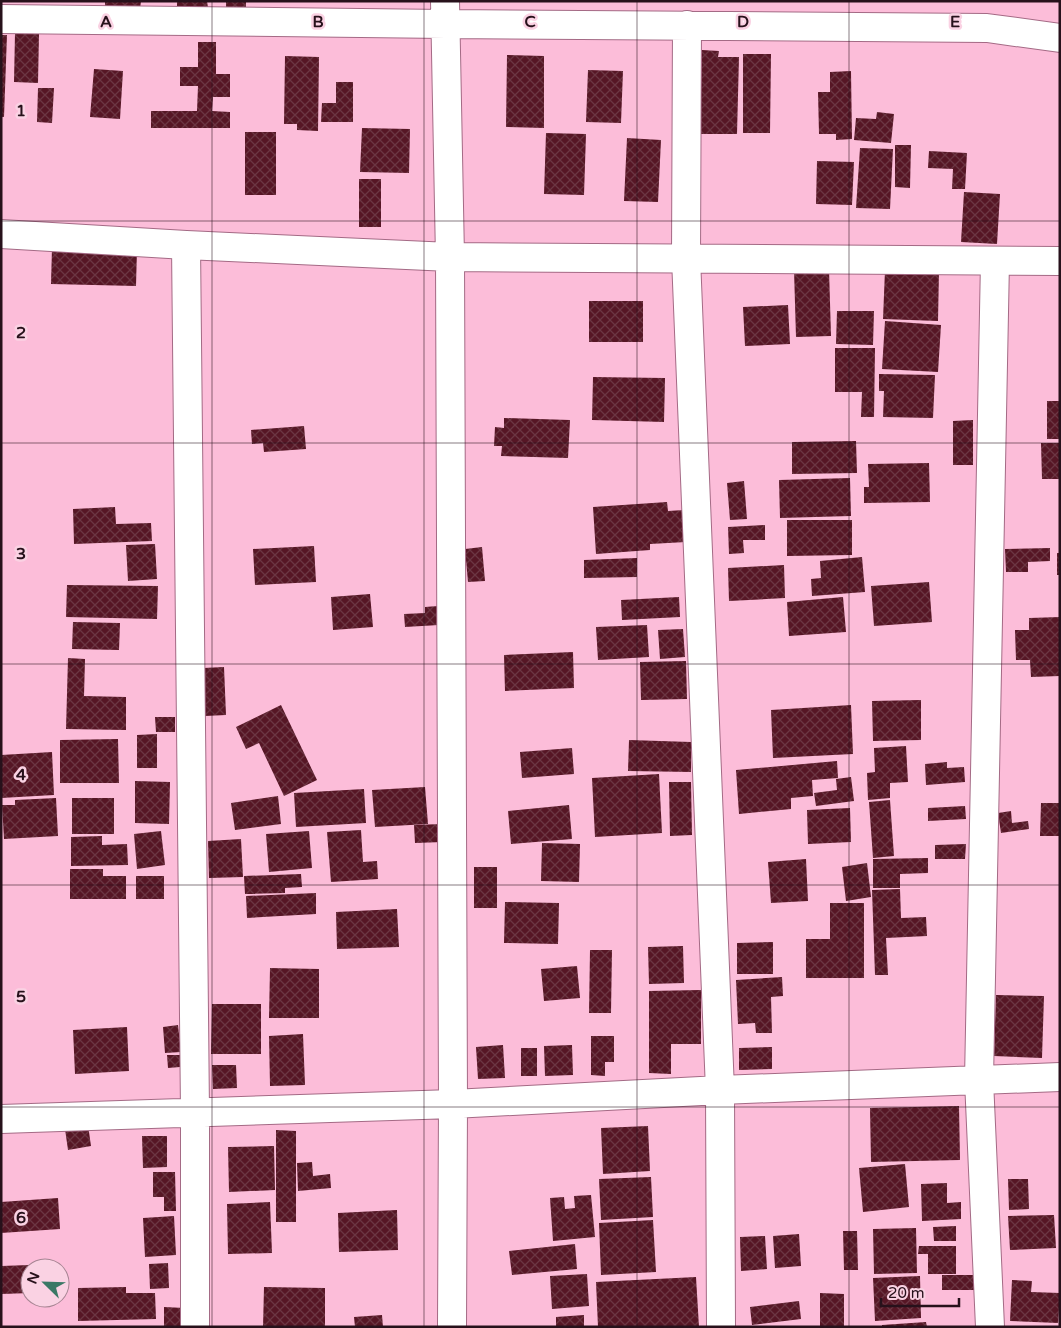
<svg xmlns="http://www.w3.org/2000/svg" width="1061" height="1328" viewBox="0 0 1061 1328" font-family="'Varela Round',sans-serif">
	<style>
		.building { fill: url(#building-cross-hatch) }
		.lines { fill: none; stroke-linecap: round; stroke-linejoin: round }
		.minor-casing { stroke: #a46a85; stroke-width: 30 }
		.minor { stroke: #fff; stroke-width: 28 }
		.grid { fill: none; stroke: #27111b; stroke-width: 1; stroke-opacity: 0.55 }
		.grid-label { font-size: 16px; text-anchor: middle; font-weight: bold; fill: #27111b; stroke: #fad2e3; stroke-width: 5; stroke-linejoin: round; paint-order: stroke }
	</style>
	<defs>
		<pattern id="building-cross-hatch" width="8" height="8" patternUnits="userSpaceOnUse" patternTransform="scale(1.25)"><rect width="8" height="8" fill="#561625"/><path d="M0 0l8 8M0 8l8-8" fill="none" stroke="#6b3643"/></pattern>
	</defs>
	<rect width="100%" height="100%" fill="#fcbdd9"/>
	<!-- building -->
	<path class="building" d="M105 1H141L140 9 105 8Z
		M177 1H207L208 8 177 9Z
		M226 1H246V10H226Z
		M15 33 39 34 38 83 14 82Z
		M1 35H7L4 117H1Z
		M198 42H216V74H230V97H213L212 111 230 112V128H151V111H197L198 86H180V67H198Z
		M702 50 719 51 718 57H739L737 134H700Z
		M743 54H771L770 133H743Z
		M507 55 544 56V128L506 127Z
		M285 56 319 57 318 131 297 130V124H284Z
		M94 69 123 71 120 119 90 117Z
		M588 70 623 71 621 123 586 122Z
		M851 71 852 139 836 140V134H819L818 92H830V72Z
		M336 82H353V122H321L322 103H336Z
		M38 88H54L52 123 37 122Z
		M877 112 894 114 891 143 854 140 856 118 876 119Z
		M362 128 410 129 409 173 360 172Z
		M245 132H276V195H245Z
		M546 133 586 134 584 195 544 194Z
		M627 138 661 140 658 202 624 201Z
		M895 145H911L910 188 895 187Z
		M860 148 893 149 890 209 856 208Z
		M929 151 967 153 965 189H952L953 169 928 168Z
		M817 161 854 162 852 205 816 204Z
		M359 179H381V227H359Z
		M964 192 1000 194 997 244 961 242Z
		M52 248 137 250 136 286 51 284Z
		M829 269 831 336 796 337 794 270Z
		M885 270 939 271 938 321 883 319Z
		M589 301H643V342H589Z
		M788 305 790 344 745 346 743 307Z
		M837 311H874L873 345 836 344Z
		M885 321 941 325 938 372 882 369Z
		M835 348H875L874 417H861L862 392H835Z
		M879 374 935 375 933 418 883 417 884 391H879Z
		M593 377 665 378 664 422 592 420Z
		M1047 401H1060V439H1047Z
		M504 418 570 420 568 458 501 456 502 446H494L495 427 504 428Z
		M973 420V465H953V421Z
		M304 426 306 449 264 452 263 443 252 444 251 430Z
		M856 441 857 473 792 474V442Z
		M1041 443H1060V479H1042Z
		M929 463 930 502 864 503V487H869L868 464Z
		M850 478 851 516 780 518 779 480Z
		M744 481 747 519 730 520 727 483Z
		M667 502 668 511 684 510 686 542 650 544V550L596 554 593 507Z
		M115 507 116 524 151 523 152 541 74 544 73 509Z
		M787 520H852V555L787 556Z
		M765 525V540H743L744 553 729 554 728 527Z
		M155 544 157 579 128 581 126 545Z
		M314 546 316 582 255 585 253 549Z
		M482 547 485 581 468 582 465 549Z
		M1050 548V561L1028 562V572H1006L1005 549Z
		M1057 553H1060V575H1057Z
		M862 557 865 592 812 596 811 579 821 578 820 561Z
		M637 558V577L584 578V560Z
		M784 565 785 598 729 601 728 568Z
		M929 582 932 622 874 626 871 586Z
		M67 585 158 586 157 619 66 617Z
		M370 594 373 627 333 630 331 597Z
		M679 597 680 617 622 620 621 600Z
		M843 597 846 632 789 636 787 602Z
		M438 606 439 625 405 627 404 614 425 613V607Z
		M1060 617V676L1031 677 1030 660H1016L1015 630H1029V618Z
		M73 622 120 623 119 650 72 649Z
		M647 625 649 657 598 660 596 627Z
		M683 629 685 657 660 659 658 630Z
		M573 652 574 688 505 691 504 655Z
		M68 658 85 659 84 696 126 697V730L66 729Z
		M686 661 687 699 641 700 640 662Z
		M224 667 226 715 205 716 203 668Z
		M921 700V740L873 741 872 701Z
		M281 705 317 780 284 796 259 743 246 749 236 727Z
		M851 705 853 754 773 758 771 710Z
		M155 717H175V732H156Z
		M157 734V768H137V735Z
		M118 739 119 783H60V740Z
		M629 740 691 742V772L628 771Z
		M906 746 908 782 890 783V798L868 800 867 773 875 772 874 748Z
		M572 748 574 774 522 778 520 752Z
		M52 752 54 795 1 798V755Z
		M837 761 838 778 812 780 813 796 791 798V809L739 814 736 770Z
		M947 762V768L964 767 965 782 926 785 925 764Z
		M659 774 662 833 595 837 592 778Z
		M851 777 854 801 816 806 814 793 837 790 836 779Z
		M135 781 170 782 169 824 135 823Z
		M669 782H691L692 835 670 836Z
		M425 787 428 824 375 827 372 790Z
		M364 789 366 823 296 827 294 793Z
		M278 796 281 824 235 830 231 803Z
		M56 798 58 836 4 839 2 805H15V800Z
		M72 798H114V834H72Z
		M890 800 894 856 873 858 869 802Z
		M1041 803H1060V836H1040Z
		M569 805 572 839 511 844 508 811Z
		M965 806 966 819 928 821V808Z
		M850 808 851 842 808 844 807 810Z
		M1011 811 1012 823 1028 821 1029 829 1001 833 998 813Z
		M442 824 443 842 415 843 414 825Z
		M361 830 363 862 377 861 378 879 331 882 327 832Z
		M161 831 165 865 137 869 134 834Z
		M309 831 312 868 269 872 266 834Z
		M102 836V845L127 844 128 865 71 866V837Z
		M241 839 243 877 209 878 208 841Z
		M542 843 580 844 579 882 541 881Z
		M966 844 965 859H935V845Z
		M928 858V873L900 874V888H873V859Z
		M806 859 808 901 771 903 768 862Z
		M867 863 871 897 846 901 842 867Z
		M474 867H497V908H474Z
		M70 869H103V876H126V899H70Z
		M301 874 302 887 285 888V893L245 894 244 876Z
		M136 876H164V899H136Z
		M900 889 901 918 926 917 927 936 886 938 888 975H875L872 890Z
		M316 893V914L247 918 246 896Z
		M505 902 559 903 558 944 504 943Z
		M830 903H864V978H806V939H830Z
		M397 909 399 947 337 949 336 912Z
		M773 942V974H737V943Z
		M683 946 684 983 649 984 648 947Z
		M590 950H612L611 1013H589Z
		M577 966 580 998 544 1001 541 969Z
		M270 968 319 969V1018H269Z
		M782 977 783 996 771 997 772 1033H756L755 1023 738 1024 736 980Z
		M701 990V1044H671V1074L649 1073V991Z
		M996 995 1044 996 1042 1058 994 1056Z
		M212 1004H261V1054H211Z
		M178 1025 181 1052 165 1053 163 1027Z
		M127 1027 129 1071 75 1074 73 1030Z
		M303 1034 305 1085 270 1086 269 1036Z
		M591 1036H614V1062H605V1076L591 1075Z
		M503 1045 505 1078 478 1079 476 1047Z
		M572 1045 573 1075 545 1076 544 1046Z
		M772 1047V1069L739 1070V1048Z
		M521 1048H537V1076H521Z
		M167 1055H180V1067L168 1068Z
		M212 1065H236L237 1088 213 1089Z
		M959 1106 960 1160 871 1162 870 1108Z
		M88 1125 91 1146 68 1150 65 1129Z
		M648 1126 650 1171 603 1174 601 1128Z
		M276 1130 296 1131V1222H276Z
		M142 1136H167V1167L143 1168Z
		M274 1146 275 1190 229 1192 228 1147Z
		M312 1162 313 1176 330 1174 331 1188 298 1191 297 1163Z
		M905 1164 909 1207 863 1212 859 1168Z
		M153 1172H175L176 1211H164V1197H153Z
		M651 1177 653 1217 601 1220 599 1179Z
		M1008 1179H1028L1029 1209 1009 1210Z
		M947 1183V1203L961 1202V1219L922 1221 921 1184Z
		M591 1195 595 1237 553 1241 550 1198 564 1197 565 1209 575 1208 574 1196Z
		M58 1198 60 1229 1 1233V1202Z
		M270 1202 272 1253 228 1254 227 1204Z
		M397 1210 398 1250 339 1252 338 1213Z
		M1054 1215 1056 1248 1010 1250 1008 1216Z
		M174 1216 176 1255 145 1257 143 1218Z
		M653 1220 656 1272 601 1275 599 1223Z
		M956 1226V1241H934L933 1227Z
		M916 1228 917 1273 874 1274 873 1229Z
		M843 1231H857L858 1270H844Z
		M799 1234 801 1266 775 1268 773 1236Z
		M765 1236 767 1269 741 1271 740 1237Z
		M575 1244 577 1269 512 1275 509 1251Z
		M919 1246H956V1274H928V1254H918Z
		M168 1263 169 1288 150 1289 149 1264Z
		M58 1264V1268H30V1293L2 1294 1 1266Z
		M587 1274 589 1306 552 1309 550 1276Z
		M942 1275H974V1290H942Z
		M920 1276 921 1318 875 1321 873 1278Z
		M696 1277 699 1327H598L596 1282Z
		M1012 1280 1032 1281 1031 1292 1060 1293 1058 1323 1010 1321Z
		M126 1287V1293H155L156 1319 78 1321V1288Z
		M264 1287 325 1288V1327H263Z
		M820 1293 844 1294V1326H820Z
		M799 1301 801 1319 752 1325 750 1307Z
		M164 1307 185 1308 184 1327H164Z
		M382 1315 383 1327H355L354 1317Z
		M584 1315V1327H556V1317Z
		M926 1322 927 1327H882V1325Z"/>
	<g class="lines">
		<defs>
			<path id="minor" d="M445 1 450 257 453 1104 452 1327
				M1 19 446 24 987 28 1060 38
				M687 25 686 258 720 1090 721 1327
				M1 234 186 245 450 257 1060 261
				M186 245 195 1112V1327
				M1 1119 453 1104 720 1090 1060 1077
				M990 1327 979 1080 995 261"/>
		</defs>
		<!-- minor casing -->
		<use href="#minor" class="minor-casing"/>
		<!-- minor -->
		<use href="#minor" class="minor"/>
	</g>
	<!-- grid -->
	<path class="grid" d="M212 1V1327M424 1V1327M637 1V1327M849 1V1327M1 221H1060M1 443H1060M1 664H1060M1 885H1060M1 1107H1060"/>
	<g class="grid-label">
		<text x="106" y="27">A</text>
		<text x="318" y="27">B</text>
		<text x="530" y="27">C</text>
		<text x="743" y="27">D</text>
		<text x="955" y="27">E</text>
		<text x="21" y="116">1</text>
		<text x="21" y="338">2</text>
		<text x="21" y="559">3</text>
		<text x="21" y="780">4</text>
		<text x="21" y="1002">5</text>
		<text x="21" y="1223">6</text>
	</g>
	<!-- border -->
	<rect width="1061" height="1328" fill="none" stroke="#27111b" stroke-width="5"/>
	<!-- north arrow -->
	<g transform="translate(45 1283) rotate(293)"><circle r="24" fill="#fad2e3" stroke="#a68593"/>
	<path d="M0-4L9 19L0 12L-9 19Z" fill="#3a7865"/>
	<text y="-8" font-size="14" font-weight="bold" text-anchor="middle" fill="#27111b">N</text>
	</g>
	<!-- scale -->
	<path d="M881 1298v8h78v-8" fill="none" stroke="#27111b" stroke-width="2.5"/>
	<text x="888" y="1298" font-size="15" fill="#27111b" stroke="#fad2e3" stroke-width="4" paint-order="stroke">20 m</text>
</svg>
